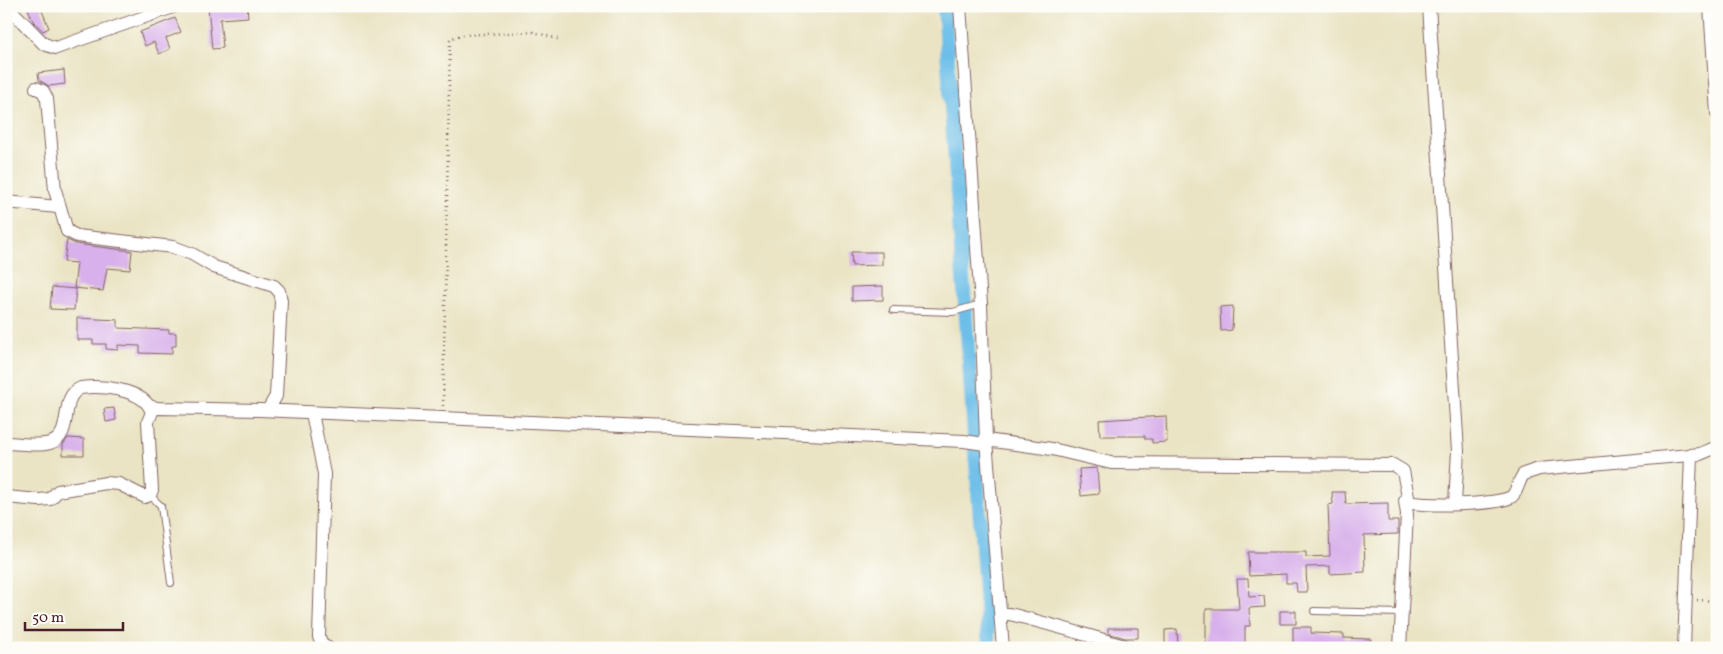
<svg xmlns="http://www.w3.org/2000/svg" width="1723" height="654" viewBox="0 0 1723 654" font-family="Vollkorn,serif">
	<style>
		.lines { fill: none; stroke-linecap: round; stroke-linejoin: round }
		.canal { stroke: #6dbfe9; stroke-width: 14 }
		.building { fill: #d8b0eb }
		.service-casing { stroke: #826461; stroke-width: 8 }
		.minor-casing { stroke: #826461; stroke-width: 14 }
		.path { stroke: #826461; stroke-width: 2.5; stroke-dasharray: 1 4; stroke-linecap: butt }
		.service { stroke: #fff; stroke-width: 6 }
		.minor { stroke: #fff; stroke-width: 12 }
	</style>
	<rect width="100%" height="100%" fill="#fdfcf7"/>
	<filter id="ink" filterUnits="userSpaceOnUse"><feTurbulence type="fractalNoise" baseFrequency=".02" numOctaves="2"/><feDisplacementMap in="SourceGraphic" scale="10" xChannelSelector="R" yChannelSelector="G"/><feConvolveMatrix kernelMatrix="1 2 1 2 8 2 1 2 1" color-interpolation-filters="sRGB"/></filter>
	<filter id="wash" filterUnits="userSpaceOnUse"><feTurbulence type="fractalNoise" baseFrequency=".0096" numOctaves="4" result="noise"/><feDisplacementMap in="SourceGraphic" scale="20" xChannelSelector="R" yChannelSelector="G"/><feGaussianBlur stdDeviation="1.12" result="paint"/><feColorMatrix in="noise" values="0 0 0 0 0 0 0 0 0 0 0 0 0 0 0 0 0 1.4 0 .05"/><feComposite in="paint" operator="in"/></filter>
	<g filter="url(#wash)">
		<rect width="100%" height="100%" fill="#eae4c4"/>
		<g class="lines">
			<!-- canal -->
			<path class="canal" d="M944 6 989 648"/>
		</g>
		<g id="blocks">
			<!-- building -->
			<path class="building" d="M27 6H40L49 28 43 31 33 21Z
				M208 6H247L248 17 220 19 223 48 212 49Z
				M175 18 181 32 166 38 170 49 159 54 154 42 145 46 140 32Z
				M64 70 65 84 49 86 39 80 38 73Z
				M67 240 76 244 132 251 130 270 107 268 103 291 74 288 77 263 64 262Z
				M851 252H882V265L852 266Z
				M883 286V300L852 301V287Z
				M52 287 76 289 74 310 50 309Z
				M1233 306 1232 330 1221 331 1220 307Z
				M77 318 118 320V328L169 330V333H176V346H172V354L140 353V346L118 345V350L106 349V344H93V340H77Z
				M114 408 116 420 106 422 104 409Z
				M1166 416 1167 442 1152 443V439H1145V436H1100L1099 420Z
				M68 438 84 439V455H63V445Z
				M1097 468 1099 494 1081 496 1079 469Z
				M1332 492H1345L1346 504 1388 503V521H1398V534L1364 535 1365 572 1330 574V566L1306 567 1307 592H1297L1296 583H1286V574L1249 576 1248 552H1306V557L1330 556 1328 505 1333 504Z
				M1237 579H1248L1249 597 1264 596 1265 607 1249 608 1250 626H1245V648H1206V609H1239Z
				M1280 611H1296V624H1280Z
				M1293 627H1311V633L1344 634V638L1371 639 1370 648H1293Z
				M1108 628H1138V638H1125L1108 633Z
				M1177 629 1178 646H1165V630Z"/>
		</g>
	</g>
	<g filter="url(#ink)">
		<use href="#blocks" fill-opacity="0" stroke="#826461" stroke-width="1"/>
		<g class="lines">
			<defs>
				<path id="service" d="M893 310 953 312 981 304
					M150 495 161 506 171 583
					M1314 611 1402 613"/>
				<path id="minor" d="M7 6 44 44 56 48 176 6
					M960 6 981 304 986 440 1003 648
					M1429 6 1458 451 1455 503
					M1710 6 1717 113
					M36 88 43 91 47 99 55 190 67 231 77 236 173 247 192 254 214 267 274 286 279 291 281 301 276 396 268 410
					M6 202 58 207
					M312 413 324 474 319 637 322 645 328 648
					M6 443C20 443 37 447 50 443 75 436 58 396 81 388 101 385 137 389 149 406
					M6 497 39 500 50 499 58 491 106 483 119 484 145 497 150 495 152 490 148 422 152 412 149 406 158 408 260 410 964 441 985 444 986 440 1052 449 1111 463 1393 465 1403 471 1408 497 1405 501C1419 507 1498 505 1511 497 1518 492 1518 480 1524 474L1539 469 1700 454 1717 447
					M1001 612C1045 622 1088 636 1132 648
					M1400 648 1407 514 1405 501
					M1684 648 1691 455"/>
			</defs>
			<!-- service casing -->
			<use href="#service" class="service-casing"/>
			<!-- minor casing -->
			<use href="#minor" class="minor-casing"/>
			<!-- path -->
			<path class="path" d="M443 406 450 41 452 38 461 35 534 32 558 39
				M1697 600 1717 601"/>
			<!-- service -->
			<use href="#service" class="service"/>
			<!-- minor -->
			<use href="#minor" class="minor"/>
		</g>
	</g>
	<!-- margin -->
	<rect width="1723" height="654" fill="none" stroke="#fdfcf7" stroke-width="25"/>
	<!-- scale -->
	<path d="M25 622v8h98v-8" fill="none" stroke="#4a1f2b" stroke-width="2.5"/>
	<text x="32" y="622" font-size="15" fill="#4a1f2b" stroke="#fdfcf7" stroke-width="4" paint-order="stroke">50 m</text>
</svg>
